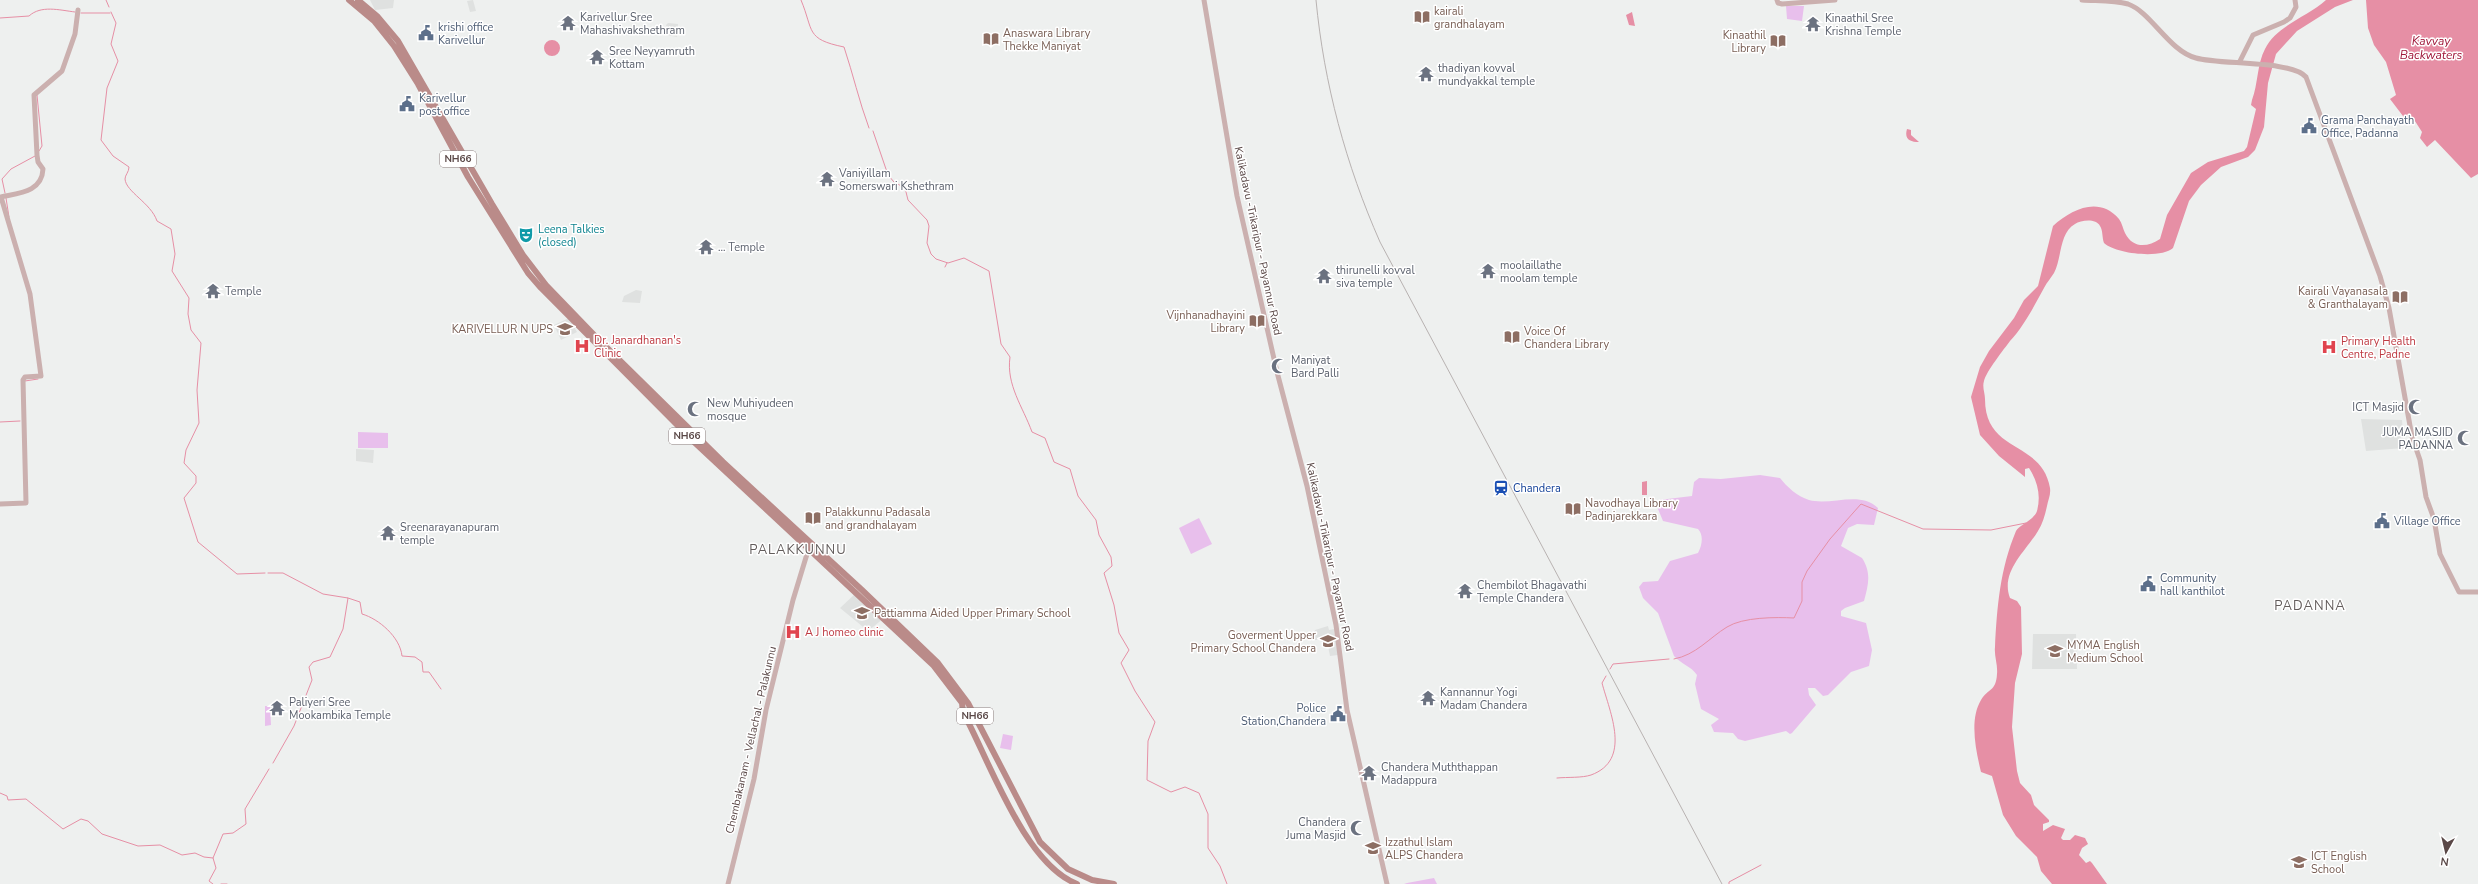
<svg xmlns="http://www.w3.org/2000/svg" width="2478" height="884" viewBox="0 0 2478 884" font-family="'Nunito Sans',sans-serif">
	<style>
		.education { fill: #dfe1e0 }
		.medical { fill: #dff9ef }
		.green { fill: #e8bfec }
		.water { fill: #e68fa5 }
		.lines { fill: none; stroke-linecap: round; stroke-linejoin: round }
		.stream { stroke: #e68fa5; stroke-width: 1 }
		.major { stroke: #cbb0af; stroke-width: 5 }
		.highway { stroke: #ba8b89; stroke-width: 6 }
		.rail { stroke: #b8b2b1; stroke-width: 1 }
		.labels { text-anchor: middle; dominant-baseline: central; stroke-width: 3; stroke-linejoin: round; paint-order: stroke }
		.shield { fill: #fff; stroke: #8c7f7e; stroke-width: 1 }
		.shield-label { font-size: 10px; font-weight: bold; fill: #5a4847 }
		.education-label { font-size: 11px; fill: #785e54; stroke: #fff; text-anchor: start }
		.worship-label { font-size: 11px; fill: #5b616d; stroke: #fff; text-anchor: start }
		.service-label { font-size: 11px; fill: #4e5e75; stroke: #fff; text-anchor: start }
		.culture-label { font-size: 11px; fill: #0d838f; stroke: #fff; text-anchor: start }
		.street-label { font-size: 11px; fill: #5a4847; stroke: #fff }
		.health-label { font-size: 11px; fill: #be3a42; stroke: #fff; text-anchor: start }
		.transit-label { font-size: 11px; fill: #164399; stroke: #fff; text-anchor: start }
		.water-label { font-size: 12px; font-style: italic; fill: #9f1639; stroke: #fff }
		.quarter-label { font-size: 13px; letter-spacing: 1px; fill: #625c5b; stroke: #fff }
	</style>
	<rect width="100%" height="100%" fill="#eef0ef"/>
	<!-- education -->
	<path class="education" d="M370 0H394L393 8 375 10Z
		M473 0 476 11 470 12 467 1Z
		M668 23 678 24 677 37 667 35 666 25Z
		M636 290 642 291 640 303 622 302 624 296Z
		M569 318 577 332 561 340 554 325Z
		M2361 419 2402 420 2404 448 2366 451Z
		M356 449 374 450 373 463 356 461Z
		M856 593 884 618 868 631 840 608Z
		M1328 626 1329 630 1334 629 1338 655 1330 656 1328 646 1320 640H1313L1315 630Z
		M2033 634H2076L2077 669H2032Z"/>
	<!-- medical -->
	<path class="medical" d="M2327 340 2332 341 2331 346 2338 347 2339 351 2333 353 2323 351Z"/>
	<!-- green -->
	<path class="green" d="M1786 6H1804L1802 21 1787 19Z
		M358 432 388 433V448H358Z
		M1760 475 1780 478C1787 487 1797 496 1809 500 1831 506 1860 490 1878 508L1874 525 1857 524 1848 528 1841 546 1862 558C1872 573 1868 586 1864 601L1845 608 1841 611V616L1866 623 1872 650 1869 666 1851 672 1828 695 1823 696 1815 688H1808L1809 695 1816 705 1792 733 1790 734 1786 731 1745 741 1738 739 1733 733 1714 732 1711 725 1719 719 1701 709 1695 684 1697 675C1691 666 1681 664 1674 656L1658 613 1643 598 1639 587 1643 582 1658 581 1670 561 1698 553C1702 546 1704 535 1698 529L1663 521 1658 509 1659 500 1692 496 1694 482 1699 478 1721 479Z
		M1199 518 1212 544 1191 554 1179 528Z
		M265 706H270L271 725 265 726Z
		M1003 734 1013 736 1011 750 1000 748Z
		M1434 878 1437 884H1404L1407 883Z"/>
	<!-- water -->
	<path class="water" d="M2326 0H2353L2335 7 2297 31 2276 54 2268 83 2264 127 2255 150 2248 157 2221 167 2201 185 2189 201 2173 248C2161 259 2116 254 2104 243 2102 238 2103 230 2100 226 2096 218 2081 220 2075 224 2059 233 2062 258 2054 273 2051 278 2047 282 2044 288 2034 306 2024 326 2010 341 2004 349 1986 372 1984 381 1982 387 1985 393 1985 399 1985 454 2042 440 2050 488 2051 495 2048 500 2047 506 2045 515 2043 523 2038 531 2026 551 2000 572 2010 598L2017 601 2021 607 2022 654 2015 683 2012 727 2017 771 2020 783 2031 795 2034 805 2049 820V822L2043 824V831L2053 825 2065 829 2061 838 2063 840H2070L2075 835 2085 838 2088 844 2082 848 2079 855 2086 863 2090 861 2092 863 2107 884H2052L2041 871 2037 857 2016 836 2003 815 1992 776 1981 772C1976 751 1969 720 1981 700 1988 688 1996 692 1997 674 1998 665 1994 656 1995 647 1997 607 2000 569 2016 531 2019 525 2034 520 2037 511 2041 496 2038 482 2029 468L2025 469V477L1999 456 1980 435 1971 397 1980 367 1989 351 2014 318 2024 300 2038 286 2053 226C2072 209 2099 196 2119 219 2122 223 2123 229 2125 233 2133 249 2148 247 2160 239L2167 215 2191 173 2208 162 2244 151 2247 147 2256 109 2251 105 2252 100C2258 84 2257 64 2265 49 2276 26 2307 17 2326 0Z
		M2366 0H2478V174L2471 178 2435 140 2427 147 2420 138 2422 132 2413 118 2406 120 2390 99 2396 95 2386 62 2374 45 2368 28Z
		M1632 12 1635 26 1629 25 1626 15Z
		M544 48a8 8 0 1 1 16 0a8 8 0 1 1-16 0Z
		M1907 129 1911 130V135L1919 142C1910 142 1904 139 1907 129Z
		M1647 481V495H1642V482Z"/>
	<g class="lines">
		<!-- stream -->
		<path class="stream" d="M106 0 109 7
			M801 0C814 31 805 39 844 47 853 74 859 101 869 128
			M111 12 116 23 111 44 118 61 107 88 101 140 113 156 129 167C129 172 125 175 125 179 126 192 151 203 157 221L171 229 175 254 172 271 189 298 188 314 191 330 201 343 197 390 199 423 186 450 184 463 196 476V483L184 498 198 542 237 574 265 573
			M81 13H110
			M0 18 29 16C41 5 59 10 75 12
			M37 95 42 146 39 151
			M873 131 888 175 894 182 905 188 908 200 927 220 929 226 927 243 931 254 936 259 948 263 964 258 989 271 1001 344 1010 357C1006 385 1023 407 1032 432L1045 438 1054 462 1070 469 1078 496 1096 520 1099 535 1111 557 1112 566 1104 573 1114 605 1119 633 1129 650 1121 663 1135 691 1155 722 1148 741 1147 780 1171 792 1185 787 1199 793 1208 814V848L1220 866 1227 884
			M5 193 2 179 11 169 35 156
			M6 198 9 217
			M945 267 947 263
			M25 381 38 379
			M0 422 20 421
			M268 573H283L323 594 348 598 343 629 330 657 313 662 309 667 312 680 294 726 273 763
			M348 598 360 602 362 614C379 619 400 637 402 656L415 657 422 662 423 672H429L441 689
			M1674 659C1696 655 1709 638 1727 627 1743 617 1776 617 1794 618L1802 601V582L1807 571 1830 539 1861 504 1923 529 1991 530 2026 523
			M1610 669 1613 664 1669 659
			M1557 778C1568 777 1582 778 1591 775 1632 760 1610 713 1602 683L1606 676
			M0 793 7 796 8 800 26 799 63 829 81 819 88 821 102 834 138 846 160 845 182 855 195 853 204 857 213 858
			M213 884 209 881 216 868 213 858 223 834 233 833 246 824 245 809 269 769
			M221 884H227
			M1729 884V882L1761 865"/>
		<!-- major -->
		<path class="major" d="M1204 0 1237 196 1277 372 1307 486 1336 625 1347 710 1387 884
			M1777 0 1778 3 1782 4 1835 0
			M2082 0C2096 1 2114 0 2128 4 2151 12 2169 51 2196 58 2219 65 2291 60 2306 77L2380 276 2389 308 2412 437 2420 460 2426 497 2434 519 2440 554 2459 592H2478
			M2240 61 2253 35 2284 22 2290 18 2296 7 2295 0
			M0 504 26 503 23 380 25 377 41 376 30 294 1 197C19 193 42 192 43 169L38 162 37 155 34 95 62 71 75 34 78 10
			M728 884 754 779 766 710 793 600 807 554"/>
		<!-- highway -->
		<path class="highway" d="M349 0 374 21 394 46 418 84 468 177 528 273 541 288 693 441 933 665 962 703 963 712C990 762 1024 863 1077 884
			M358 0 377 16 398 41 492 204 523 255 546 285 599 340 723 462 862 590 938 663 968 703 1040 842 1068 869 1092 880 1114 884"/>
		<!-- rail -->
		<path class="rail" d="M1316 0C1324 84 1346 165 1380 242L1722 884"/>
	</g>
	<!-- icons -->
	<defs>
		<symbol id="library-bare" viewBox="-9 -9 18 18"><path d="M-6-4Q-3-5.5-.7-3.5V5Q-3 3-6 4ZM6-4Q3-5.5 .7-3.5V5Q3 3 6 4Z" fill="#8d6e63" stroke="#fff" stroke-width="2.5" paint-order="stroke"/></symbol>
		<symbol id="temple-bare" viewBox="-9 -9 18 18"><path d="M0-6L5-2H3V0L6.5 2.5H4V6H1.5V3h-3V6H-4V2.5H-6.5L-3 0V-2H-5Z" fill="#6b7280" stroke="#fff" stroke-width="2.5" paint-order="stroke"/></symbol>
		<symbol id="civic-bare" viewBox="-9 -9 18 18"><path d="M-.6-6.5H3V-4.5H.6V-3L4-1V1h2V6H-6V1h2V-1L-.6-3ZM-1.2 2.5V6h2.4V2.5Z" fill="#5c6f8a" stroke="#fff" stroke-width="2.5" paint-order="stroke"/></symbol>
		<symbol id="theatre-bare" viewBox="-9 -9 18 18"><path d="M-5-5.5Q0-4 5-5.5V0Q5 5 0 6Q-5 5-5 0ZM-3.3-2.5H-1v1.5H-3.3ZM1-2.5H3.3v1.5H1ZM-2.8 1Q0 5.5 2.8 1Z" fill="#0f9aa8" stroke="#fff" stroke-width="2.5" paint-order="stroke"/></symbol>
		<symbol id="school-bare" viewBox="-9 -9 18 18"><path d="M0-5L7-2L0 1L-7-2ZM-4 1L0 2.5L4 1V4Q0 6-4 4Z" fill="#8d6e63" stroke="#fff" stroke-width="2.5" paint-order="stroke"/></symbol>
		<symbol id="hospital-bare" viewBox="-9 -9 18 18"><path d="M-5-5h3v3.5h4V-5h3V5h-3V1.5h-4V5h-3Z" fill="#e0444e" stroke="#fff" stroke-width="2.5" paint-order="stroke"/></symbol>
		<symbol id="mosque-bare" viewBox="-9 -9 18 18"><path d="M3.5-4.9A6 6 0 1 0 3.5 4.9A5 5 0 1 1 3.5-4.9Z" fill="#6b7280" stroke="#fff" stroke-width="2.5" paint-order="stroke"/></symbol>
		<symbol id="station-bare" viewBox="-9 -9 18 18"><path d="M-3-6H3Q5-6 5-4V2Q5 4 3 4L4.5 6H3L1.5 4h-3L-3 6H-4.5L-3 4Q-5 4-5 2V-4Q-5-6-3-6ZM-3.5-4v3h7v-3ZM-3.5 1v1.5H-2V1ZM2 1v1.5H3.5V1Z" fill="#1a4fb4" stroke="#fff" stroke-width="2.5" paint-order="stroke"/></symbol>
	</defs>
	<g fill-rule="evenodd">
		<use href="#library-bare" x="1411" y="6" width="22" height="22"/>
		<use href="#temple-bare" x="557" y="12" width="22" height="22"/>
		<use href="#temple-bare" x="1802" y="13" width="22" height="22"/>
		<use href="#civic-bare" x="415" y="22" width="22" height="22"/>
		<use href="#library-bare" x="980" y="28" width="22" height="22"/>
		<use href="#library-bare" x="1767" y="30" width="22" height="22"/>
		<use href="#temple-bare" x="586" y="46" width="22" height="22"/>
		<use href="#temple-bare" x="1415" y="63" width="22" height="22"/>
		<use href="#civic-bare" x="396" y="93" width="22" height="22"/>
		<use href="#civic-bare" x="2298" y="115" width="22" height="22"/>
		<use href="#temple-bare" x="816" y="168" width="22" height="22"/>
		<use href="#theatre-bare" x="515" y="224" width="22" height="22"/>
		<use href="#temple-bare" x="695" y="236" width="22" height="22"/>
		<use href="#temple-bare" x="1477" y="260" width="22" height="22"/>
		<use href="#temple-bare" x="1313" y="265" width="22" height="22"/>
		<use href="#temple-bare" x="202" y="280" width="22" height="22"/>
		<use href="#library-bare" x="2389" y="286" width="22" height="22"/>
		<use href="#library-bare" x="1246" y="310" width="22" height="22"/>
		<use href="#school-bare" x="554" y="318" width="22" height="22"/>
		<use href="#library-bare" x="1501" y="326" width="22" height="22"/>
		<use href="#hospital-bare" x="571" y="335" width="22" height="22"/>
		<use href="#hospital-bare" x="2318" y="336" width="22" height="22"/>
		<use href="#mosque-bare" x="1268" y="355" width="22" height="22"/>
		<use href="#mosque-bare" x="2405" y="396" width="22" height="22"/>
		<use href="#mosque-bare" x="684" y="398" width="22" height="22"/>
		<use href="#mosque-bare" x="2454" y="427" width="22" height="22"/>
		<use href="#station-bare" x="1490" y="477" width="22" height="22"/>
		<use href="#library-bare" x="1562" y="498" width="22" height="22"/>
		<use href="#library-bare" x="802" y="507" width="22" height="22"/>
		<use href="#civic-bare" x="2371" y="510" width="22" height="22"/>
		<use href="#temple-bare" x="377" y="522" width="22" height="22"/>
		<use href="#civic-bare" x="2137" y="573" width="22" height="22"/>
		<use href="#temple-bare" x="1454" y="580" width="22" height="22"/>
		<use href="#school-bare" x="851" y="602" width="22" height="22"/>
		<use href="#hospital-bare" x="782" y="621" width="22" height="22"/>
		<use href="#school-bare" x="1317" y="630" width="22" height="22"/>
		<use href="#school-bare" x="2044" y="640" width="22" height="22"/>
		<use href="#temple-bare" x="1417" y="687" width="22" height="22"/>
		<use href="#temple-bare" x="266" y="697" width="22" height="22"/>
		<use href="#civic-bare" x="1327" y="703" width="22" height="22"/>
		<use href="#temple-bare" x="1358" y="762" width="22" height="22"/>
		<use href="#mosque-bare" x="1347" y="817" width="22" height="22"/>
		<use href="#school-bare" x="1362" y="837" width="22" height="22"/>
		<use href="#school-bare" x="2288" y="851" width="22" height="22"/>
	</g>
	<g class="labels">
		<!-- shield labels -->
		<g class="shield">
			<rect x="440" y="151" width="36" height="16" rx="3"/>
			<rect x="669" y="428" width="36" height="16" rx="3"/>
			<rect x="957" y="708" width="36" height="16" rx="3"/>
		</g>
		<g class="shield-label">
			<text x="458" y="159">NH66</text>
			<text x="687" y="436">NH66</text>
			<text x="975" y="716">NH66</text>
		</g>
		<!-- education labels -->
		<g class="education-label">
			<text x="1434" y="11">kairali<tspan x="1434" dy="13">grandhalayam</tspan></text>
			<text x="1003" y="33">Anaswara Library<tspan x="1003" dy="13">Thekke Maniyat</tspan></text>
			<text x="1766" y="35" text-anchor="end">Kinaathil<tspan x="1766" dy="13">Library</tspan></text>
			<text x="2388" y="291" text-anchor="end">Kairali Vayanasala<tspan x="2388" dy="13">&amp; Granthalayam</tspan></text>
			<text x="1245" y="315" text-anchor="end">Vijnhanadhayini<tspan x="1245" dy="13">Library</tspan></text>
			<text x="553" y="329" text-anchor="end">KARIVELLUR N UPS</text>
			<text x="1524" y="331">Voice Of<tspan x="1524" dy="13">Chandera Library</tspan></text>
			<text x="1585" y="503">Navodhaya Library<tspan x="1585" dy="13">Padinjarekkara</tspan></text>
			<text x="825" y="512">Palakkunnu Padasala<tspan x="825" dy="13">and grandhalayam</tspan></text>
			<text x="874" y="613">Pattiamma Aided Upper Primary School</text>
			<text x="1316" y="635" text-anchor="end">Goverment Upper<tspan x="1316" dy="13">Primary School Chandera</tspan></text>
			<text x="2067" y="645">MYMA English<tspan x="2067" dy="13">Medium School</tspan></text>
			<text x="1385" y="842">Izzathul Islam<tspan x="1385" dy="13">ALPS Chandera</tspan></text>
			<text x="2311" y="856">ICT English<tspan x="2311" dy="13">School</tspan></text>
		</g>
		<!-- worship labels -->
		<g class="worship-label">
			<text x="580" y="17">Karivellur Sree<tspan x="580" dy="13">Mahashivakshethram</tspan></text>
			<text x="1825" y="18">Kinaathil Sree<tspan x="1825" dy="13">Krishna Temple</tspan></text>
			<text x="609" y="51">Sree Neyyamruth<tspan x="609" dy="13">Kottam</tspan></text>
			<text x="1438" y="68">thadiyan kovval<tspan x="1438" dy="13">mundyakkal temple</tspan></text>
			<text x="839" y="173">Vaniyillam<tspan x="839" dy="13">Somerswari Kshethram</tspan></text>
			<text x="718" y="247">... Temple</text>
			<text x="1500" y="265">moolaillathe<tspan x="1500" dy="13">moolam temple</tspan></text>
			<text x="1336" y="270">thirunelli kovval<tspan x="1336" dy="13">siva temple</tspan></text>
			<text x="225" y="291">Temple</text>
			<text x="1291" y="360">Maniyat<tspan x="1291" dy="13">Bard Palli</tspan></text>
			<text x="707" y="403">New Muhiyudeen<tspan x="707" dy="13">mosque</tspan></text>
			<text x="2404" y="407" text-anchor="end">ICT Masjid</text>
			<text x="2453" y="432" text-anchor="end">JUMA MASJID<tspan x="2453" dy="13">PADANNA</tspan></text>
			<text x="400" y="527">Sreenarayanapuram<tspan x="400" dy="13">temple</tspan></text>
			<text x="1477" y="585">Chembilot Bhagavathi<tspan x="1477" dy="13">Temple Chandera</tspan></text>
			<text x="1440" y="692">Kannannur Yogi<tspan x="1440" dy="13">Madam Chandera</tspan></text>
			<text x="289" y="702">Paliyeri Sree<tspan x="289" dy="13">Mookambika Temple</tspan></text>
			<text x="1381" y="767">Chandera Muththappan<tspan x="1381" dy="13">Madappura</tspan></text>
			<text x="1346" y="822" text-anchor="end">Chandera<tspan x="1346" dy="13">Juma Masjid</tspan></text>
		</g>
		<!-- service labels -->
		<g class="service-label">
			<text x="438" y="27">krishi office<tspan x="438" dy="13">Karivellur</tspan></text>
			<text x="419" y="98">Karivellur<tspan x="419" dy="13">post office</tspan></text>
			<text x="2321" y="120">Grama Panchayath<tspan x="2321" dy="13">Office, Padanna</tspan></text>
			<text x="2394" y="521">Village Office</text>
			<text x="2160" y="578">Community<tspan x="2160" dy="13">hall kanthilot</tspan></text>
			<text x="1326" y="708" text-anchor="end">Police<tspan x="1326" dy="13">Station,Chandera</tspan></text>
		</g>
		<!-- culture labels -->
		<g class="culture-label">
			<text x="538" y="229">Leena Talkies<tspan x="538" dy="13">(closed)</tspan></text>
		</g>
		<!-- street labels -->
		<g class="street-label">
			<text transform="translate(1258 241) rotate(78)">Kalikadavu -Trikaripur - Payannur Road</text>
			<text transform="translate(1330 557) rotate(78)">Kalikadavu -Trikaripur - Payannur Road</text>
			<text transform="translate(751 740) rotate(-77)">Chembakanam - Vellachal - Palakunnu</text>
		</g>
		<!-- health labels -->
		<g class="health-label">
			<text x="594" y="340">Dr. Janardhanan's<tspan x="594" dy="13">Clinic</tspan></text>
			<text x="2341" y="341">Primary Health<tspan x="2341" dy="13">Centre, Padne</tspan></text>
			<text x="805" y="632">A J homeo clinic</text>
		</g>
		<!-- transit labels -->
		<g class="transit-label">
			<text x="1513" y="488">Chandera</text>
		</g>
		<!-- water labels -->
		<g class="water-label">
			<text x="2431" y="41">Kavvay<tspan x="2431" dy="14">Backwaters</tspan></text>
		</g>
		<!-- quarter labels -->
		<g class="quarter-label">
			<text x="798" y="550">PALAKKUNNU</text>
			<text x="2310" y="606">PADANNA</text>
		</g>
	</g>
	<!-- north arrow -->
	<g transform="translate(2446 852) rotate(188)" stroke="#ffffff" stroke-width="3" paint-order="stroke">
	<path d="M0-3L7 15L0 10L-7 15Z" fill="#5a4847"/>
	<text y="-6" font-size="11" font-weight="bold" text-anchor="middle" fill="#5a4847">N</text>
	</g>
</svg>
